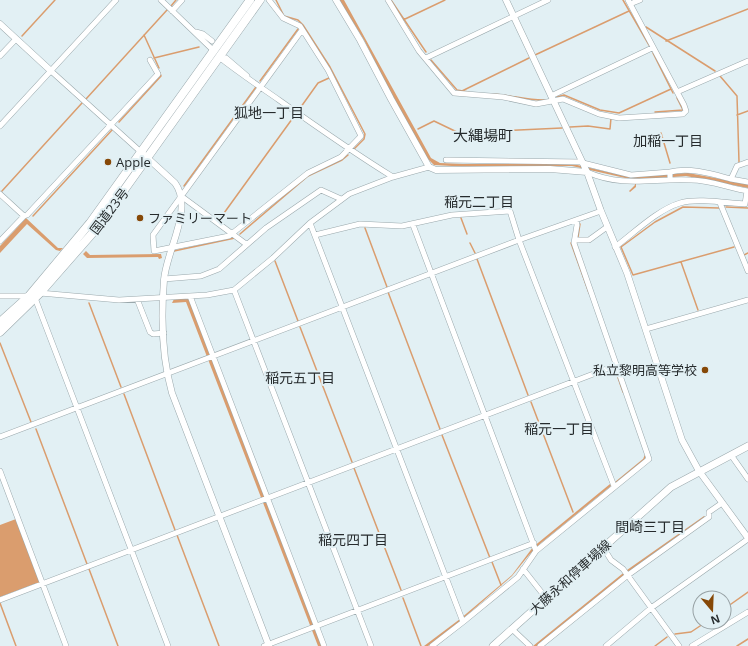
<svg xmlns="http://www.w3.org/2000/svg" width="748" height="646" viewBox="0 0 748 646" font-family="'Open Sans','Noto Sans JP',sans-serif">
	<style>
		.water { fill: #da9d6e }
		.lines { fill: none; stroke-linecap: round; stroke-linejoin: round }
		.stream { stroke: #da9d6e; stroke-width: 1.5 }
		.minor-casing { stroke: #9aa8ac; stroke-width: 6 }
		.tertiary-casing { stroke: #9aa8ac; stroke-width: 7 }
		.secondary-casing { stroke: #9aa8ac; stroke-width: 8 }
		.trunk-casing { stroke: #9aa8ac; stroke-width: 9 }
		.minor { stroke: #fff; stroke-width: 5 }
		.tertiary { stroke: #fff; stroke-width: 6 }
		.secondary { stroke: #fff; stroke-width: 7 }
		.trunk { stroke: #fff; stroke-width: 8 }
		.poi-dot { fill: #864807; stroke: #e2f0f4; stroke-width: 1.5 }
		.labels { text-anchor: middle; dominant-baseline: central; stroke-width: 4; stroke-linejoin: round; paint-order: stroke }
		.poi-label { font-size: 13px; fill: #262b2d; stroke: #e2f0f4; text-anchor: start }
		.street-label { font-size: 13px; fill: #262b2d; stroke: #e2f0f4 }
		.neighbourhood-label { font-size: 14px; fill: #262b2d; stroke: #e2f0f4 }
		.quarter-label { font-size: 15px; fill: #262b2d; stroke: #e2f0f4 }
	</style>
	<rect width="100%" height="100%" fill="#e2f0f4"/>
	<!-- water -->
	<path class="water" d="M339 0H344C373 53 402 105 431 158L440 163 463 164H573L625 176 688 173 748 184V188L686 176 636 180V187L630 192 629 191 635 185 634 180 572 166 470 167 434 165 427 158 391 94 364 40Z
		M26 218 58 248H63L60 251 56 250 27 224 0 253V246Z
		M86 251 90 255 161 254 162 258 159 259 158 257 87 258 83 254Z
		M174 299H189L322 646H318L186 302 172 303Z
		M610 484 611 486 541 543 529 555 512 576 459 622 428 646H424L460 619 512 575 533 547Z
		M704 516 706 518 537 646H533L627 570Z
		M16 519 40 582 0 597V525Z"/>
	<g class="lines">
		<!-- stream -->
		<path class="stream" d="M276 0 284 16 298 20 303 25 330 67 365 134 364 139 354 149
			M391 0 426 52
			M623 0 649 45
			M171 6 176 0
			M403 20 445 0
			M646 27 715 71
			M144 35 159 68
			M22 36 55 0
			M666 41 748 9
			M653 53 673 93
			M535 55 629 11
			M154 58 199 47
			M431 60 457 90 469 92
			M720 76 737 96 739 162
			M260 81 298 29
			M462 91 529 58
			M490 94C509 94 527 101 546 100
			M557 97 564 95 600 110 619 113 671 89
			M86 99 167 10
			M298 111 318 83 329 78
			M655 112 683 110 677 98
			M737 115 748 111
			M119 122 161 76 160 73
			M570 127 588 126 610 129 611 118
			M418 129 434 121 459 133 562 128
			M661 133 670 163
			M184 186 256 87
			M2 191 82 103
			M726 207 748 208
			M719 208 683 207 655 222 621 247 633 275 734 247
			M33 216 112 130
			M461 218 467 234
			M219 220 295 115
			M365 228 387 287
			M240 234 308 176 342 160 348 155
			M578 237 580 224
			M470 243 475 253
			M571 243 589 293
			M174 251 235 238
			M744 255 748 253
			M477 259 528 395
			M275 261 298 321
			M681 262 698 310
			M388 292 440 429
			M89 303 121 387
			M300 327 352 462
			M0 343 31 422
			M615 369 623 392
			M124 394 175 530
			M531 402 573 512
			M36 429 87 564
			M442 435 490 558
			M354 468 401 590
			M616 482 644 459 645 456
			M177 535 219 646
			M492 562 501 585
			M89 569 118 646
			M403 598 421 646
			M0 603 16 646
			M724 609 748 592
			M675 634 691 632 706 622
			M655 646 667 637
			M737 646 748 639"/>
		<defs>
			<path id="minor" d="M161 0 214 51
				M269 0 283 18 300 26 328 70 361 136 341 157 308 173 229 236 154 251 153 235 302 30
				M388 0 419 51 454 93 503 97 536 104 563 99 599 114 619 118 683 114 686 111 684 105 628 0
				M630 4 640 0
				M172 11 182 0
				M196 32 203 34 212 41
				M0 56 16 39
				M219 57C239 73 259 86 279 100 317 127 354 153 393 177
				M226 58 247 76
				M426 58 548 0
				M51 71 142 153
				M677 92 748 61
				M551 96 652 48
				M0 126 116 0
				M446 160 582 162
				M583 163 631 175 670 172
				M587 172C623 188 653 178 691 180 710 180 729 188 748 191
				M670 179V172C690 167 712 174 731 179L737 166 748 162
				M731 179 748 182
				M0 194 24 216
				M181 196 246 244
				M720 203 748 271
				M310 223 463 622
				M413 225 536 551
				M315 235 360 224 402 226 452 215 510 211 519 240 614 486
				M575 240H589L607 227
				M0 241 24 216 27 215 158 74 150 60
				M615 247C634 233 657 210 680 203 697 198 727 203 745 204L747 191
				M164 279 201 276 219 269 266 228 321 190 341 199
				M234 290 371 646
				M40 293 119 300 207 295 234 290 273 258 310 223 349 194 393 177 429 167
				M0 296H29
				M190 296 324 646
				M35 298 168 646
				M137 299 150 332 153 334 164 333
				M646 329 748 300
				M0 437 519 240 601 211
				M731 455 748 479
				M0 471 66 646
				M603 547 611 560 623 569 679 646
				M523 569 546 598
				M0 600 617 365
				M512 629 530 646
				M264 646 534 543
				M432 646 463 622 518 577 536 551 649 459 574 243 577 225 576 220
				M540 646 628 575 709 517V512L722 503
				M606 646 651 608 748 539
				M692 646 748 612"/>
			<path id="tertiary" d="M336 0 360 40 391 99 429 167 436 170 550 169 587 172
				M506 0 587 172 601 211 627 273 682 440 699 471 748 538
				M0 24 51 71
				M142 153 175 183C194 209 166 251 164 280 161 317 162 358 172 393L269 646"/>
			<path id="secondary" d="M493 646 671 487 748 446"/>
			<path id="trunk" d="M0 322 29 296 90 223 250 0
				M0 332 40 293 97 228 260 0"/>
		</defs>
		<!-- minor casing -->
		<use href="#minor" class="minor-casing"/>
		<!-- tertiary casing -->
		<use href="#tertiary" class="tertiary-casing"/>
		<!-- secondary casing -->
		<use href="#secondary" class="secondary-casing"/>
		<!-- trunk casing -->
		<use href="#trunk" class="trunk-casing"/>
		<!-- minor -->
		<use href="#minor" class="minor"/>
		<!-- tertiary -->
		<use href="#tertiary" class="tertiary"/>
		<!-- secondary -->
		<use href="#secondary" class="secondary"/>
		<!-- trunk -->
		<use href="#trunk" class="trunk"/>
	</g>
	<!-- markers -->
	<g class="poi-dot">
		<circle cx="108" cy="162" r="4"/>
		<circle cx="140" cy="218" r="4"/>
		<circle cx="705" cy="370" r="4"/>
	</g>
	<g class="labels">
		<!-- poi labels -->
		<g class="poi-label">
			<text x="116" y="162">Apple</text>
			<text x="148" y="218">ファミリーマート</text>
			<text x="697" y="370" text-anchor="end">私立黎明高等学校</text>
		</g>
		<!-- street labels -->
		<g class="street-label">
			<text transform="translate(109 211) rotate(-53)">国道23号</text>
			<text transform="translate(570 577) rotate(-42)">大藤永和停車場線</text>
		</g>
		<!-- neighbourhood labels -->
		<g class="neighbourhood-label">
			<text x="269" y="112">狐地一丁目</text>
			<text x="668" y="140">加稲一丁目</text>
			<text x="479" y="201">稲元二丁目</text>
			<text x="300" y="377">稲元五丁目</text>
			<text x="559" y="428">稲元一丁目</text>
			<text x="650" y="526">間崎三丁目</text>
			<text x="353" y="539">稲元四丁目</text>
		</g>
		<!-- quarter labels -->
		<g class="quarter-label">
			<text x="483" y="135">大縄場町</text>
		</g>
	</g>
	<!-- north arrow -->
	<g transform="translate(712 610) rotate(161)"><circle r="19" fill="#e2f0f4" stroke="#97a1a4"/>
	<path d="M0-3L7 15L0 10L-7 15Z" fill="#864807"/>
	<text y="-6" font-size="11" font-weight="bold" text-anchor="middle" fill="#262b2d">N</text>
	</g>
</svg>
